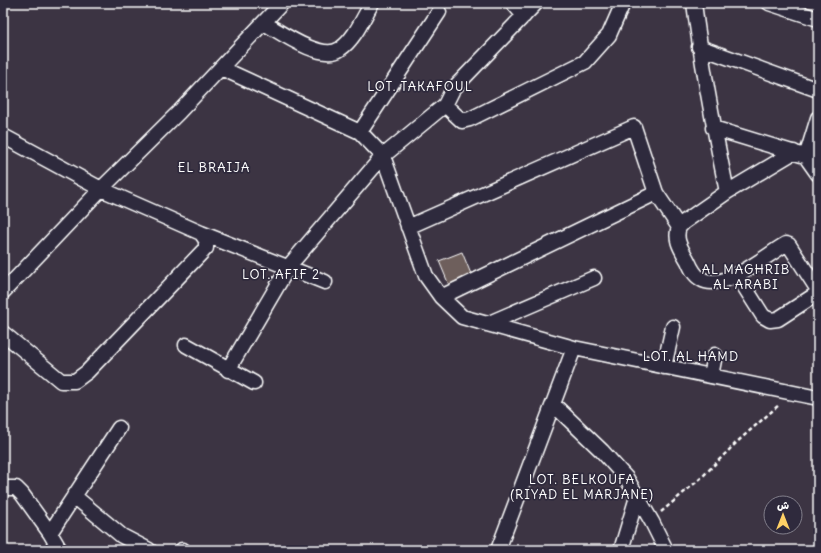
<svg xmlns="http://www.w3.org/2000/svg" width="821" height="553" viewBox="0 0 821 553" font-family="Delius,'Playpen Sans Arabic',sans-serif">
	<style>
		.building { fill: #6e5e5b; stroke: #fff }
		.lines { fill: none; stroke-linecap: round; stroke-linejoin: round }
		.street-casing { stroke: #fff; stroke-width: 17 }
		.path { stroke: #fff; stroke-width: 2.5; stroke-dasharray: 4 3; stroke-linecap: butt }
		.street { stroke: #2f2a3d; stroke-width: 14 }
		.labels { text-anchor: middle; dominant-baseline: central; stroke-width: 3.5; stroke-linejoin: round; paint-order: stroke }
		.quarter-label { font-size: 13px; letter-spacing: 1px; fill: #fff; stroke: #2f2a3d }
	</style>
	<rect width="100%" height="100%" fill="#3c3443"/>
	<filter id="ink" filterUnits="userSpaceOnUse"><feTurbulence type="fractalNoise" baseFrequency=".025" numOctaves="2"/><feDisplacementMap in="SourceGraphic" scale="8" xChannelSelector="R" yChannelSelector="G"/><feConvolveMatrix kernelMatrix="1 2 1 2 8 2 1 2 1" color-interpolation-filters="sRGB"/></filter>
	<g filter="url(#ink)">
		<!-- building -->
		<path class="building" d="M462 252 471 274 449 285 439 261Z"/>
		<g class="lines">
			<defs>
				<path id="street" d="M513 3 524 16
					M536 3 453 89 445 105 462 121 470 119 585 62 609 35 623 3
					M694 3C702 67 714 129 727 192
					M769 3 818 19
					M264 23C280 32 322 62 340 49 355 39 363 18 372 3
					M699 47 818 90
					M221 68 360 132 383 156 426 276 441 297 462 317 574 348 818 398
					M818 118 806 157 818 174
					M713 128 818 160
					M360 132 439 12
					M3 136 101 189 201 233 206 240V248L87 372 75 381H61L3 333
					M794 152 727 192 684 222 679 227C674 240 682 250 688 261 691 268 694 275 701 279 723 293 766 255 786 244L789 245 818 290
					M408 227 634 127 656 193 679 227
					M201 233 325 282
					M737 275 763 316 770 320 778 319 818 293
					M3 292 101 189 179 112 282 3
					M441 297 656 193
					M487 324 594 278
					M186 345 254 383
					M664 367 673 327
					M228 370 289 266 383 156 445 105
					M711 376 715 355
					M553 404 602 451 627 479 652 522 666 550
					M3 488H16L22 494 50 533 119 428
					M74 496 122 536 149 550
					M50 533 60 550
					M182 550H183
					M498 550 574 348
					M621 550 637 497"/>
			</defs>
			<!-- street casing -->
			<use href="#street" class="street-casing"/>
			<!-- path -->
			<path class="path" d="M661 512 701 478 737 442 780 404"/>
			<!-- street -->
			<use href="#street" class="street"/>
		</g>
	</g>
	<g class="labels">
		<!-- quarter labels -->
		<g class="quarter-label">
			<text x="420" y="86">LOT. TAKAFOUL</text>
			<text x="214" y="167">EL BRAIJA</text>
			<text x="746" y="269">AL MAGHRIB<tspan x="746" dy="15">AL ARABI</tspan></text>
			<text x="281" y="274">LOT. AFIF 2</text>
			<text x="691" y="356">LOT. AL HAMD</text>
			<text x="582" y="479">LOT. BELKOUFA<tspan x="582" dy="15">(RIYAD EL MARJANE)</tspan></text>
		</g>
	</g>
	<!-- margin -->
	<rect width="821" height="553" fill="none" stroke="#2f2a3d" stroke-width="16"/>
	<rect x="8" y="8" width="805" height="537" fill="none" stroke="#fff" stroke-width="1.5" filter="url(#ink)"/>
	<!-- north arrow -->
	<g transform="translate(783 515)"><circle r="19" fill="#2f2a3d" stroke="#827f8b"/>
	<path d="M0-3L7 15L0 10L-7 15Z" fill="#ffd166"/>
	<text y="-6" font-size="11" font-weight="bold" text-anchor="middle" fill="#ffffff">ش</text>
	</g>
</svg>
